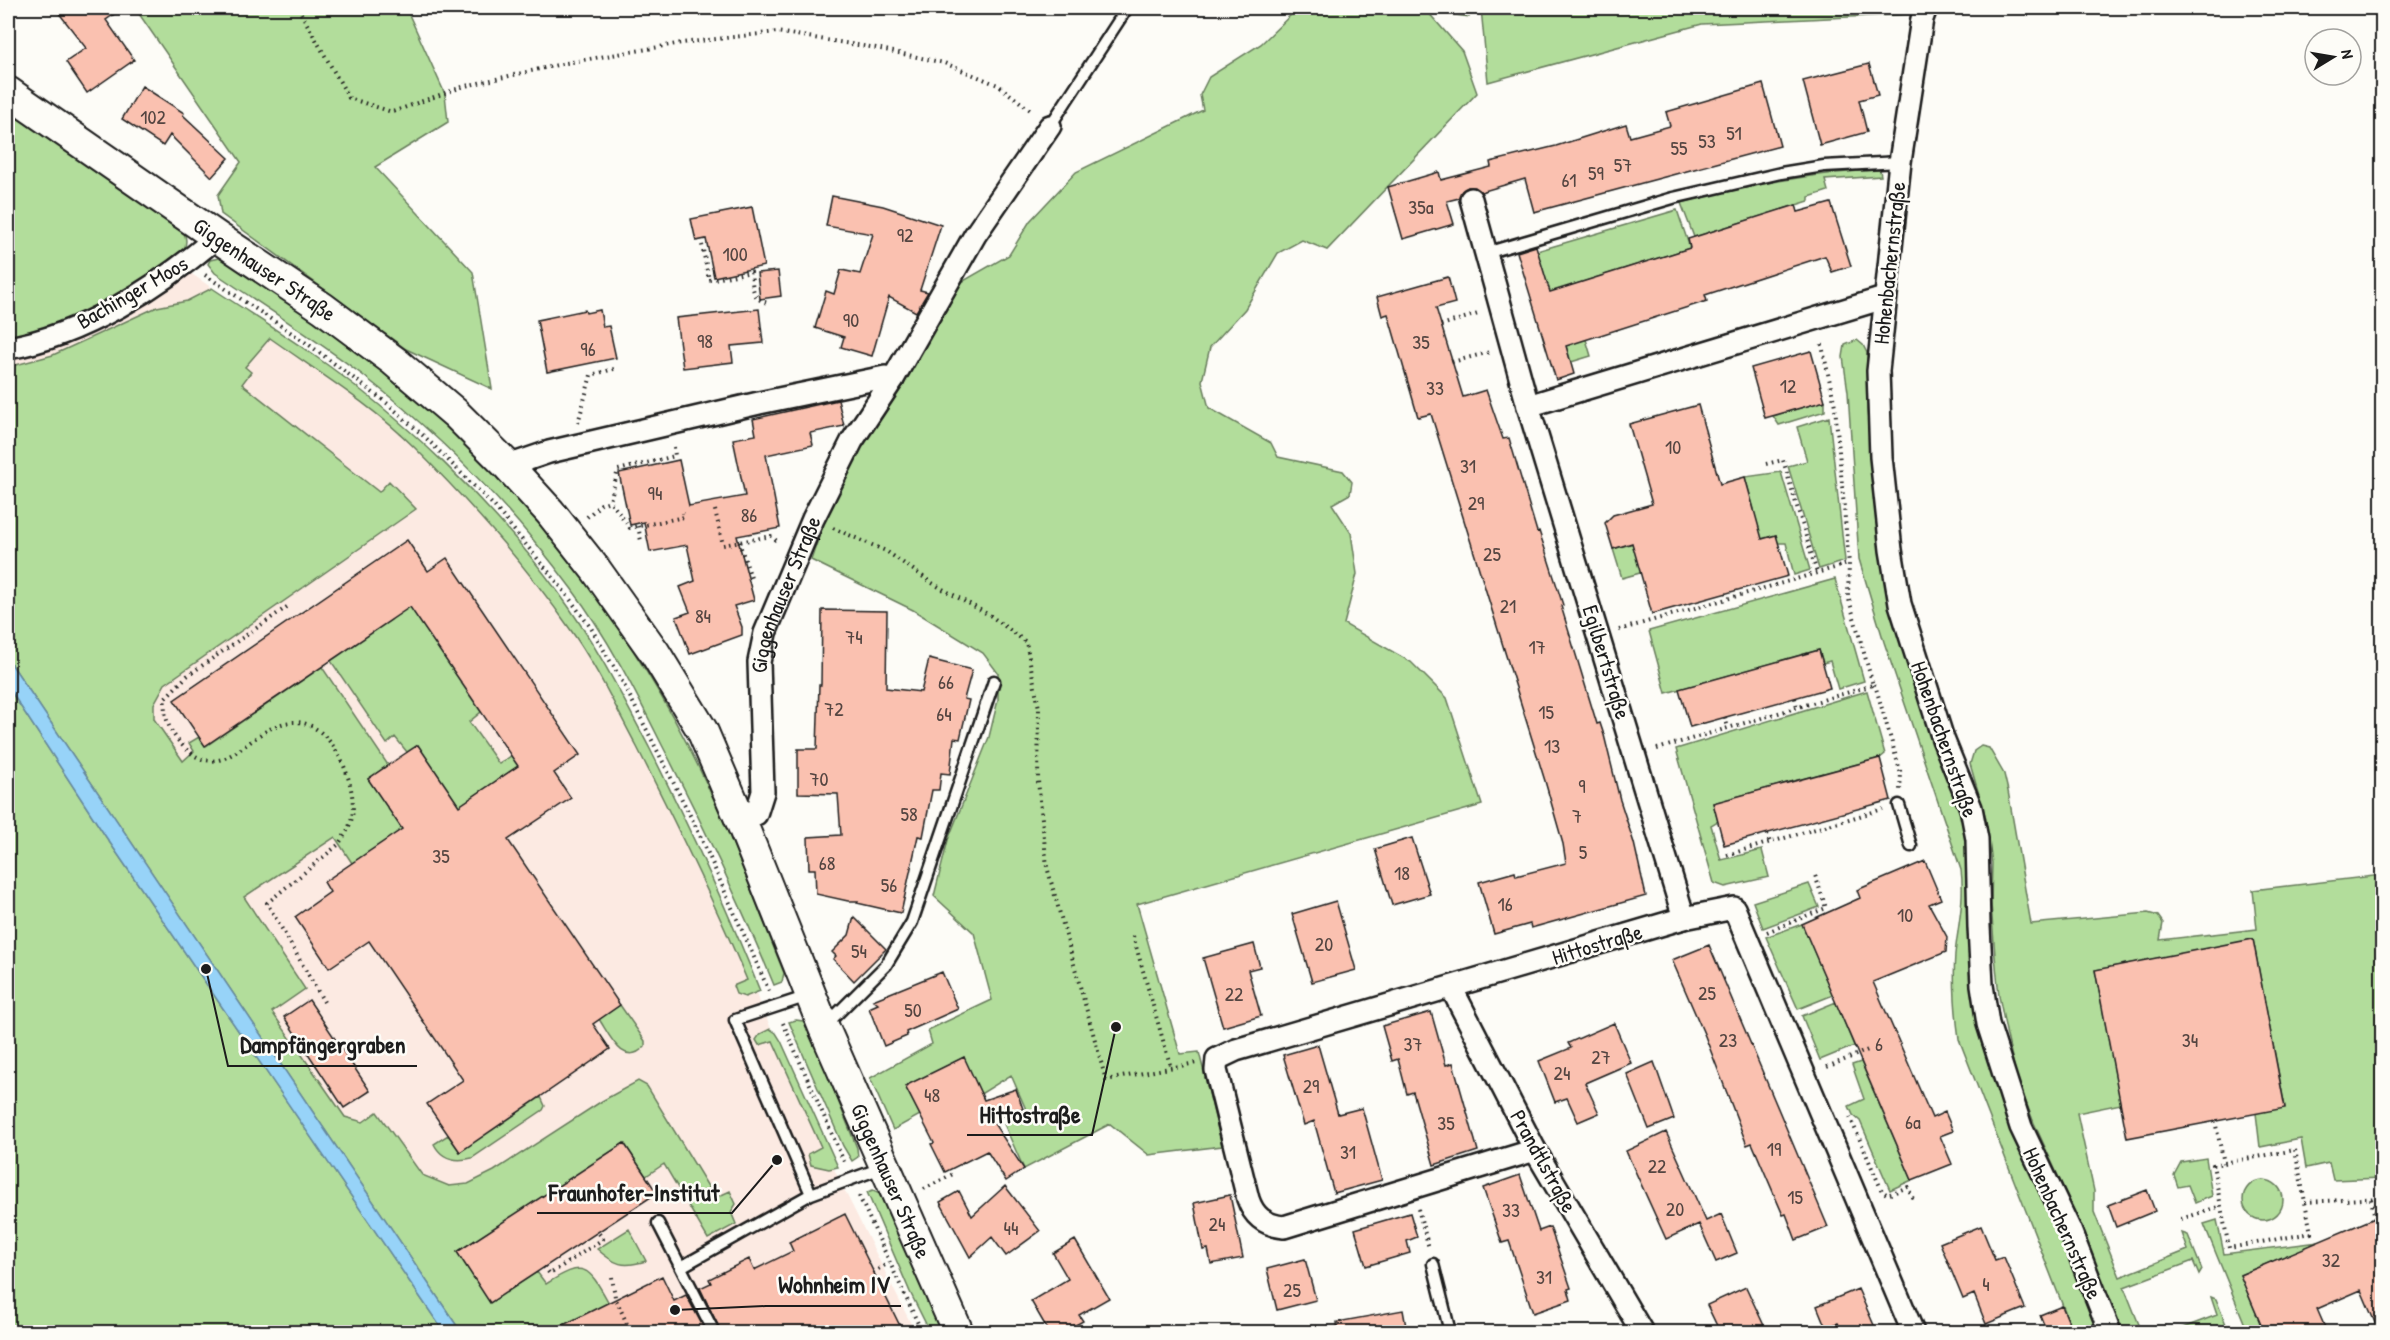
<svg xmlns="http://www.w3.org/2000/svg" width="2390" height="1340" viewBox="0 0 2390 1340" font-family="'Patrick Hand',sans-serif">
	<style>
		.built { fill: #fceae2 }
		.green { fill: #b2dd9b; stroke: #677c5c; stroke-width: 1.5 }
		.water { fill: #97d3f8; stroke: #668aa0; stroke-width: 1.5 }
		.building { fill: #fac1b0; stroke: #1c1c1c; stroke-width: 1.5 }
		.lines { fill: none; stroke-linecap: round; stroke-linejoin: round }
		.service-casing { stroke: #1c1c1c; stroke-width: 15 }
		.minor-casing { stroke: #1c1c1c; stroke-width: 26 }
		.secondary-casing { stroke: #1c1c1c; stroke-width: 34 }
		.path { stroke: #1c1c1c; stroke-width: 4; stroke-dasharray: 1.5 4.5; stroke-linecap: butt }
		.service { stroke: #fdfcf7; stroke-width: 10 }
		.minor { stroke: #fdfcf7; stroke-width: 21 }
		.secondary { stroke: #fdfcf7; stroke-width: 30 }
		.labels { text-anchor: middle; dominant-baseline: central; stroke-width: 5; stroke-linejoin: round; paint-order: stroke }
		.number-label { font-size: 20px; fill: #544541 }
		.street-label { font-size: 22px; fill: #1c1c1c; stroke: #fdfcf7 }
		.leader { fill: none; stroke: #1c1c1c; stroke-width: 2 }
		.callout-dot { fill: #1c1c1c; stroke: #fdfcf7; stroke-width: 2 }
		.callout-label { font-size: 24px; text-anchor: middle; font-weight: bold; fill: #1c1c1c; stroke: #fdfcf7; stroke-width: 5; stroke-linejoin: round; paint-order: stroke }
	</style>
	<rect width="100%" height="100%" fill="#fdfcf7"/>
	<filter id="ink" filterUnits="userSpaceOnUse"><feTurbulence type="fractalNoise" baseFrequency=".0167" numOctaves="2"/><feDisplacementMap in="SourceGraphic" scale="12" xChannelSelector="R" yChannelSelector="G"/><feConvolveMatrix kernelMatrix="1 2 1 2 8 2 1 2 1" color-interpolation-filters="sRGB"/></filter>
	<g filter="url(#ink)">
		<!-- built -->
		<path class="built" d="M186 270 289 341 433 459 498 528 591 651 719 903 774 1036 835 1171 915 1332H491L8 628V359L45 352 100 328 159 295Z"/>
		<!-- green -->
		<path class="green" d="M135 8H406L445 94 448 122 375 167 473 272 492 389 406 349 221 214 218 195 241 162Z
			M1298 8H1469V17L1427 11 1462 51 1477 93 1327 250 1302 240 1278 253 1245 309 1210 347 1202 381 1209 408 1271 443 1278 457 1343 471 1352 482 1350 494 1332 504 1351 533 1357 574 1344 624 1411 662 1447 698 1482 805 1137 904 1180 1054 1199 1052 1222 1146 1149 1155 1110 1124 1024 1169 1004 1124 1028 1114 1011 1075 971 1100 964 1057 905 1086 920 1115 893 1130 870 1078 932 1044 928 1030 992 1000 974 933 934 896 948 840 989 737 998 700V673L983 653 913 610 811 560 833 496 960 283 1009 255 1030 221 1076 172 1203 110 1200 95 1209 77 1261 44Z
			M1481 8H1914L1912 14 1702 24 1488 82Z
			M8 109 182 227C185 235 188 241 184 249 172 274 92 314 65 324 46 331 26 336 8 342Z
			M1880 170 1881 176 1825 180 1828 191 1809 197V201L1694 237 1681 203C1747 186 1812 172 1880 170Z
			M1677 210 1690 248 1570 286 1591 356 1571 362 1537 251Z
			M223 257C308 315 393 372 468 443 509 482 545 526 578 571 624 633 665 696 698 766 731 833 756 904 784 973L782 982 774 985C740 903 703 824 662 745 635 691 608 637 571 588 513 510 441 436 364 376 316 339 265 307 215 273L208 264 210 260Z
			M212 288C245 310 279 331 312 354 404 418 490 501 558 592 595 642 621 694 650 749 690 829 727 908 760 991L745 997 736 994 733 986 747 980C714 901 676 824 637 747 616 708 596 665 570 629 525 564 470 503 414 447 372 405 318 372 270 338L245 367 251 372 242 384 379 492 389 481 416 509 165 684 154 704V719L183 761 194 751 189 743 199 737 206 746 322 667 388 765 368 779 409 839 352 863 335 837 244 897 305 989 272 1012 345 1117 363 1122 377 1112 422 1175 449 1186 468 1184 494 1171 602 1101 638 1081 647 1086 715 1198 730 1191 736 1204 731 1212 736 1224 708 1239 664 1164 646 1176 624 1143 457 1252 490 1302 537 1272 546 1284C585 1259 588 1266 609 1303L565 1325 564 1332H461L8 659V367L53 355 157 307 187 301Z
			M1857 340 1863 345 1867 353V410L1874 482 1968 838 1972 873 1969 967 1979 1035 2004 1110 2058 1229 2099 1332H2073L1959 1039C1955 1010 1953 984 1955 954 1958 926 1965 899 1961 870L1884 642 1859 559 1848 392 1843 357 1845 345Z
			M1825 401V411L1779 425 1773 416Z
			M1829 417 1845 561 1819 569 1788 466 1807 461 1797 427Z
			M1781 472 1810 570 1794 575 1786 543H1778L1776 535 1622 578 1613 549 1754 509 1745 477Z
			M1835 579 1864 681 1838 689 1830 661 1823 663 1819 650 1666 693 1649 631Z
			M399 590 481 712 469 722 499 764 511 756 518 766 459 806 418 745 407 752 395 737 387 744 331 661 391 620Z
			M8 687 106 837 444 1332H8Z
			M1867 691 1885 754 1880 758 1713 803 1718 821 1711 825 1721 860 1762 850 1769 877 1725 887 1714 883 1676 749Z
			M1981 746 1989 748 2004 774 2008 791 2031 924 2148 913 2158 916 2163 923 2160 940 2257 929 2253 890 2382 875V1178L2333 1180 2329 1163 2306 1168 2301 1139 2260 1147 2256 1113 2285 1107 2253 940 2095 970 2121 1104 2077 1113 2094 1191V1212L2120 1277 2188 1250 2182 1233 2188 1235 2202 1270 2199 1275 2193 1261 2124 1287 2142 1332H2121L2075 1213 2034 1123 2017 1079 2007 1036 1999 996 1995 956 1991 904 1992 863 1985 815 1970 764 1974 751Z
			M1809 884 1819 907 1763 928 1753 902Z
			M1802 924 1833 995 1798 1009 1766 937Z
			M1836 1002 1854 1046 1820 1060 1802 1016Z
			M620 1005 645 1041V1046C624 1069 610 1036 599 1019Z
			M796 1020 803 1021 809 1028 857 1148 858 1157 852 1161 843 1146 789 1022Z
			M770 1029 776 1033 781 1041 838 1167 829 1169 811 1165 808 1154 821 1147 773 1041 759 1045 756 1040 760 1034Z
			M1861 1062 1912 1180 1890 1190 1860 1121 1853 1115 1849 1106 1864 1099 1852 1065Z
			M541 1097 545 1106 543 1110 472 1158C456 1162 442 1160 434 1144L448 1135 460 1152Z
			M2206 1158 2212 1196 2195 1203 2188 1185 2178 1187 2174 1175 2181 1162Z
			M2243 1200a20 20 0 1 1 40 0a20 20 0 1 1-40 0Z
			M873 1190 878 1192 884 1203 942 1332H930L910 1292 867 1192Z
			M2217 1220 2224 1254 2319 1242 2240 1275 2264 1332H2248L2204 1224Z
			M629 1229 646 1261C623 1268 615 1265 597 1249Z
			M2211 1297 2216 1299 2229 1332H2224L2220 1325 2200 1332H2172L2217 1315Z"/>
		<!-- water -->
		<path class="water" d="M8 659 461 1332H444L106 837 8 687Z"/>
		<!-- building -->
		<path class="building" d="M55 8H123L106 20 134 60 87 93 66 62 86 48Z
			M1869 64 1878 95 1859 100 1867 132 1820 145 1803 81Z
			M1763 84 1780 146 1534 212 1525 179 1481 192 1475 187H1468L1462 191 1459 198 1447 201 1454 224 1403 239 1388 187 1439 172 1441 180 1491 167 1490 162 1556 146 1626 124 1630 137 1670 126 1666 112Z
			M142 86 184 113 183 115 229 158 212 177 170 135 163 146 122 119Z
			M832 196 883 206 941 225 920 290 928 292 916 312 889 297 872 356 841 347 844 337 815 328 826 291 834 294 841 270 860 274 873 234 826 226Z
			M1831 203 1851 266 1832 272 1825 256 1705 295 1707 301 1566 346 1574 374 1556 380 1517 252 1536 246 1550 292 1690 248 1688 239 1796 205 1798 212Z
			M752 207 764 266 714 277 706 239 696 241 691 219Z
			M778 271 781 296 760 299 757 273Z
			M1448 277 1455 303 1436 308 1463 397 1486 390 1503 439 1509 438 1537 532 1539 531 1543 543 1563 605 1561 606 1597 724 1600 723 1604 735 1620 800 1634 843 1646 896 1531 928 1530 924 1494 934 1479 882 1515 872 1516 876 1566 863 1563 844 1545 781 1431 414 1418 417 1388 314 1382 316 1377 297Z
			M759 309 763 343 731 346 733 362 683 368 676 318Z
			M585 310 586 313 600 310 603 327 609 326 616 358 547 372 537 320Z
			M1811 351 1825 401 1765 418 1751 368Z
			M838 400 844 426 810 433 813 445 766 455 780 528 737 536 754 600 734 606 742 627V635L690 654 676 617 690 612 680 587 695 581 687 545 650 552 644 522 630 525 619 473 679 460 689 506 745 496 733 439 756 435 753 419Z
			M1698 405 1720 484 1745 477 1762 539 1776 535 1788 576 1652 614 1632 543 1613 549 1605 523 1613 515 1652 504 1629 424Z
			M407 540 428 571 447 558 580 755 554 773 571 798 508 840 620 1005 593 1024 610 1049 460 1152 427 1104 463 1080 369 941 329 968 295 917 330 892 324 882 402 829 368 779 397 759 418 745 459 806 518 766 410 607 205 746 174 700Z
			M822 610 887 611 886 688 921 692 929 659 972 670 964 699 969 700 960 739 954 738 950 774 941 773 939 790H932L923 837 918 836 901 913 857 903 858 901H848L816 894 815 869H809L808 837 841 835 838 794 798 793V749H817L819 685H821Z
			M1819 650 1830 688 1690 727 1679 689Z
			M1880 758 1891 800 1724 845 1713 803Z
			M1412 838 1430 894 1392 905 1375 849Z
			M1925 861 1941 899 1929 904 1947 937 1946 952 1873 982 1932 1118 1945 1112 1953 1131 1940 1136 1952 1164 1912 1180 1802 924 1860 898 1857 890Z
			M1336 901 1356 970 1312 982 1292 914Z
			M854 917 886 949 854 981 833 959 836 956 832 952 849 935Z
			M2253 939 2285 1108 2127 1138 2095 970Z
			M1254 944 1260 967 1248 970 1261 1016 1223 1027 1203 958Z
			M1709 945 1828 1227 1796 1240 1786 1214 1783 1215 1752 1143 1747 1145 1705 1036 1672 960Z
			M942 972 958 1009 906 1032 907 1036 884 1046 869 1008 878 1004 873 1000Z
			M309 1000 370 1091 344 1108 284 1017Z
			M1431 1012 1446 1065 1453 1063 1478 1151 1434 1165 1413 1092 1407 1094 1398 1059 1392 1061 1382 1026Z
			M1614 1023 1631 1063 1585 1083 1599 1113 1578 1122 1567 1098 1555 1102 1539 1061 1571 1048 1568 1043Z
			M1318 1045 1338 1114 1362 1108 1382 1180 1334 1193 1314 1121 1304 1125 1283 1055Z
			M964 1057 984 1100 1016 1089 1023 1109 991 1119 1024 1169 1006 1181 987 1151 945 1172 931 1144 934 1143 905 1086Z
			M1654 1062 1674 1119 1649 1129 1627 1074Z
			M1666 1132 1706 1221 1721 1214 1737 1253 1716 1262 1699 1224 1666 1239 1626 1151Z
			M624 1143 657 1193 490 1303 457 1252Z
			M1520 1175 1539 1231 1550 1227 1571 1288 1568 1289 1571 1300 1533 1313 1509 1241 1502 1243 1483 1188Z
			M1005 1186 1040 1231 1006 1256 992 1237 970 1257 940 1202 959 1191 972 1216Z
			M2147 1190 2155 1211 2116 1227 2108 1205Z
			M1230 1195 1243 1258 1211 1264 1208 1249 1203 1250 1194 1203Z
			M1410 1213 1417 1237 1407 1241 1410 1253 1366 1266 1355 1229Z
			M845 1214 903 1332H721L700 1288 711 1283 709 1279 749 1259 754 1270 793 1251 789 1242Z
			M2382 1215V1332H2379L2361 1290 2317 1309 2327 1332H2264L2240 1275Z
			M1981 1226 1995 1260 2004 1257 2025 1308 1986 1324 1974 1294 1963 1299 1940 1243Z
			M1075 1240 1109 1298 1079 1315 1083 1321 1063 1332H1049L1031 1301 1068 1279 1053 1253Z
			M1305 1259 1316 1300 1277 1310 1267 1269Z
			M662 1276 674 1301 686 1295 706 1332H549Z
			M1746 1287 1767 1332H1720L1707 1305Z
			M1858 1289 1877 1332H1842L1838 1323 1826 1328 1817 1306Z
			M2062 1306 2073 1332H2047L2040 1315Z
			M1403 1310 1407 1332H1338L1337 1322Z"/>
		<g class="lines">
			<defs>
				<path id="service" d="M1050 126 1127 8
					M1486 253 1673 198 1781 173 1824 166 1900 162
					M1899 805 1911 846
					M808 996 735 1020 811 1194
					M826 1025 886 965 912 922 994 681
					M658 1223 714 1332
					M1433 1264 1450 1332
					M681 1267 811 1194 884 1167"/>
				<g id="minor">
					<path d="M1926 8 1922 19 1900 162 1878 371 1881 457 1891 550 1900 604 1943 739 1971 808 1977 839 1979 927 1982 985 1988 1024 2021 1127 2070 1230 2110 1332"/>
					<path d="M1471 199 1528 406"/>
					<path d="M8 348C82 336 160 286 217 237"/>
					<path d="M508 466 549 452 759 403 885 377 893 379"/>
					<path id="s1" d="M741 821 756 814 763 792 759 662 765 633 813 519 852 441 893 379 975 235 1050 126"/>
					<path d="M1684 918 1528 406 1884 298"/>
					<path d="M1451 987 1535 1150 1642 1332"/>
					<path d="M1535 1150 1284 1227C1265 1225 1254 1217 1248 1199L1216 1070 1217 1059 1236 1050 1684 918 1734 908 1913 1332"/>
				</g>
				<g id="secondary">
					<path id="s2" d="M8 92 217 237 323 308 394 361 455 413 508 466 550 512 596 570 655 653 702 730 741 821 824 1028 958 1332"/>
				</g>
			</defs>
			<!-- service casing -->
			<use href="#service" class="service-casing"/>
			<!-- minor casing -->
			<use href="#minor" class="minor-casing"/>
			<!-- secondary casing -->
			<use href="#secondary" class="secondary-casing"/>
			<!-- path -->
			<path class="path" d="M298 8 349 98 392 112 465 86 566 63 682 43 777 32 876 48 944 63 998 85 1033 112
				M702 245 709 280 751 272C753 287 751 300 769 303
				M205 275 308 344 388 404 428 440 494 506 561 587 591 628 623 683 698 831 769 991
				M1441 325 1478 314
				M1452 362 1490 352
				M578 423 591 375 618 368
				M674 447 675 456 618 470 610 501 630 528 684 517 683 513
				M1766 464 1783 460 1817 573
				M715 510 723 545 771 536 778 542
				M587 517 601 504 610 501
				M638 526 641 541
				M833 528 886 551 932 583 991 616 1026 642 1039 708 1038 781 1047 867 1106 1080 1196 1063
				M739 542 751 578
				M287 607 187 676 165 698C163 715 169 731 181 744 225 791 249 724 293 722 332 720 358 784 352 817 350 828 344 836 338 845L267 903 324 1002
				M1619 630 1848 564
				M1873 685 1876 688 1901 774 1900 790
				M1795 698 1797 707
				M1725 717 1728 728
				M1657 749 1873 685 1848 596 1849 564 1835 406 1821 341
				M1767 834 1770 843
				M1727 855 1883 809
				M1767 932 1826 908 1815 875
				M1133 936 1171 1068
				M783 1023 845 1164
				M1827 1067 1868 1050
				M1850 1117 1882 1191 1888 1195 1908 1187 1913 1199
				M2215 1121 2224 1163
				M2295 1150 2311 1233 2229 1248 2213 1165Z
				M924 1189 955 1173
				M859 1196 922 1332
				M2371 1199 2375 1218
				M2305 1202 2382 1198
				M1418 1209 1429 1248
				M2181 1219 2221 1206
				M544 1267 550 1274 603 1239 598 1232
				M873 1272 889 1263
				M612 1277 615 1297 627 1324"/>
			<!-- service -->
			<use href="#service" class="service"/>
			<!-- minor -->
			<use href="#minor" class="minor"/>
			<!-- secondary -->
			<use href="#secondary" class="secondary"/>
		</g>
	</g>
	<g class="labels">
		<!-- number labels -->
		<g class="number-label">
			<text x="153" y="116">102</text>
			<text x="1734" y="132">51</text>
			<text x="1707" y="140">53</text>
			<text x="1679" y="147">55</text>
			<text x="1623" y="164">57</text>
			<text x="1596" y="172">59</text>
			<text x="1569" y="179">61</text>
			<text x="1421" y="206">35a</text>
			<text x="905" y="234">92</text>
			<text x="735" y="253">100</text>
			<text x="851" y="319">90</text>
			<text x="705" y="340">98</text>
			<text x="1421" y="341">35</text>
			<text x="588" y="348">96</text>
			<text x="1788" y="385">12</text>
			<text x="1435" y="387">33</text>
			<text x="1673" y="446">10</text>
			<text x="1468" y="465">31</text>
			<text x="655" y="492">94</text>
			<text x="1476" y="502">29</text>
			<text x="749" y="514">86</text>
			<text x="1492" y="553">25</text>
			<text x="1508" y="605">21</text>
			<text x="703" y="615">84</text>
			<text x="854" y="636">74</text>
			<text x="1537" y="646">17</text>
			<text x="946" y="681">66</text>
			<text x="834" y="708">72</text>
			<text x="1546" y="711">15</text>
			<text x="944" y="713">64</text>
			<text x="1552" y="745">13</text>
			<text x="819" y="778">70</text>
			<text x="1582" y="785">9</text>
			<text x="909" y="813">58</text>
			<text x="1577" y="815">7</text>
			<text x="1583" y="851">5</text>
			<text x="441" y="855">35</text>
			<text x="827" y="862">68</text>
			<text x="1402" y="872">18</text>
			<text x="889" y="884">56</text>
			<text x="1505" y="903">16</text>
			<text x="1905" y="914">10</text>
			<text x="1324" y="943">20</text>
			<text x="859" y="950">54</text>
			<text x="1707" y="992">25</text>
			<text x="1234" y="993">22</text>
			<text x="913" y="1009">50</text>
			<text x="1728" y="1039">23</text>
			<text x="2190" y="1039">34</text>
			<text x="1413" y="1043">37</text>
			<text x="1879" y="1043">6</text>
			<text x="1601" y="1056">27</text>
			<text x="1562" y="1072">24</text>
			<text x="1311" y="1085">29</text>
			<text x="932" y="1094">48</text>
			<text x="1913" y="1121">6a</text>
			<text x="1446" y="1122">35</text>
			<text x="1774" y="1148">19</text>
			<text x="1348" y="1151">31</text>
			<text x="1657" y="1165">22</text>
			<text x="1795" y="1196">15</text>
			<text x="1675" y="1208">20</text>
			<text x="1511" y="1209">33</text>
			<text x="1217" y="1223">24</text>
			<text x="1011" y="1227">44</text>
			<text x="2331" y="1259">32</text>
			<text x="1544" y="1276">31</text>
			<text x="1986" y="1283">4</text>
			<text x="1292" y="1289">25</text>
		</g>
		<!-- street labels -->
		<g class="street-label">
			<text transform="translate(1889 263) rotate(-84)">Hohenbachernstraße</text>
			<text stroke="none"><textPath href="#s2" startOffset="312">Giggenhauser Straße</textPath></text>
			<text transform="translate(132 292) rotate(-30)">Bachinger Moos</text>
			<text stroke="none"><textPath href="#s1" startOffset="242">Giggenhauser Straße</textPath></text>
			<text transform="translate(1607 662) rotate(73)">Egilbertstraße</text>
			<text transform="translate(1945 739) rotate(71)">Hohenbachernstraße</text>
			<text transform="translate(1597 944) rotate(-17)">Hittostraße</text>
			<text transform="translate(1544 1161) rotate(61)">Prandtlstraße</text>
			<text stroke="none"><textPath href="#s2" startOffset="1443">Giggenhauser Straße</textPath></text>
			<text transform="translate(2063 1223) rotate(66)">Hohenbachernstraße</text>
		</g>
	</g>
	<!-- callouts -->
	<path class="leader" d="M206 969L228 1066H417M1116 1027L1092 1135H967M777 1160L732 1213H537M675 1310L766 1306H901"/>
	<g class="callout-dot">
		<circle cx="206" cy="969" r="6"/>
		<circle cx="1116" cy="1027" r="6"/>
		<circle cx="777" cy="1160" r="6"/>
		<circle cx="675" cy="1310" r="6"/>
	</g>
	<g class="callout-label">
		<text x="323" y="1053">Dampfängergraben</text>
		<text x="1030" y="1123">Hittostraße</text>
		<text x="634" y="1201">Fraunhofer-Institut</text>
		<text x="834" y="1293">Wohnheim IV</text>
	</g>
	<!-- margin -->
	<rect width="2390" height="1340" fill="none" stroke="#fdfcf7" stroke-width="30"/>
	<rect x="15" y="15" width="2360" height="1310" fill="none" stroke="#1c1c1c" stroke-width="2" filter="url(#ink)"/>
	<!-- north arrow -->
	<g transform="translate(2333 57) rotate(79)"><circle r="28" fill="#fdfcf7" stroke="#a3a29f" stroke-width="1.5"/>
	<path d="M0-4.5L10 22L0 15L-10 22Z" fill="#1c1c1c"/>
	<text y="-9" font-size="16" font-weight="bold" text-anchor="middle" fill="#1c1c1c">N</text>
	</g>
</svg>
